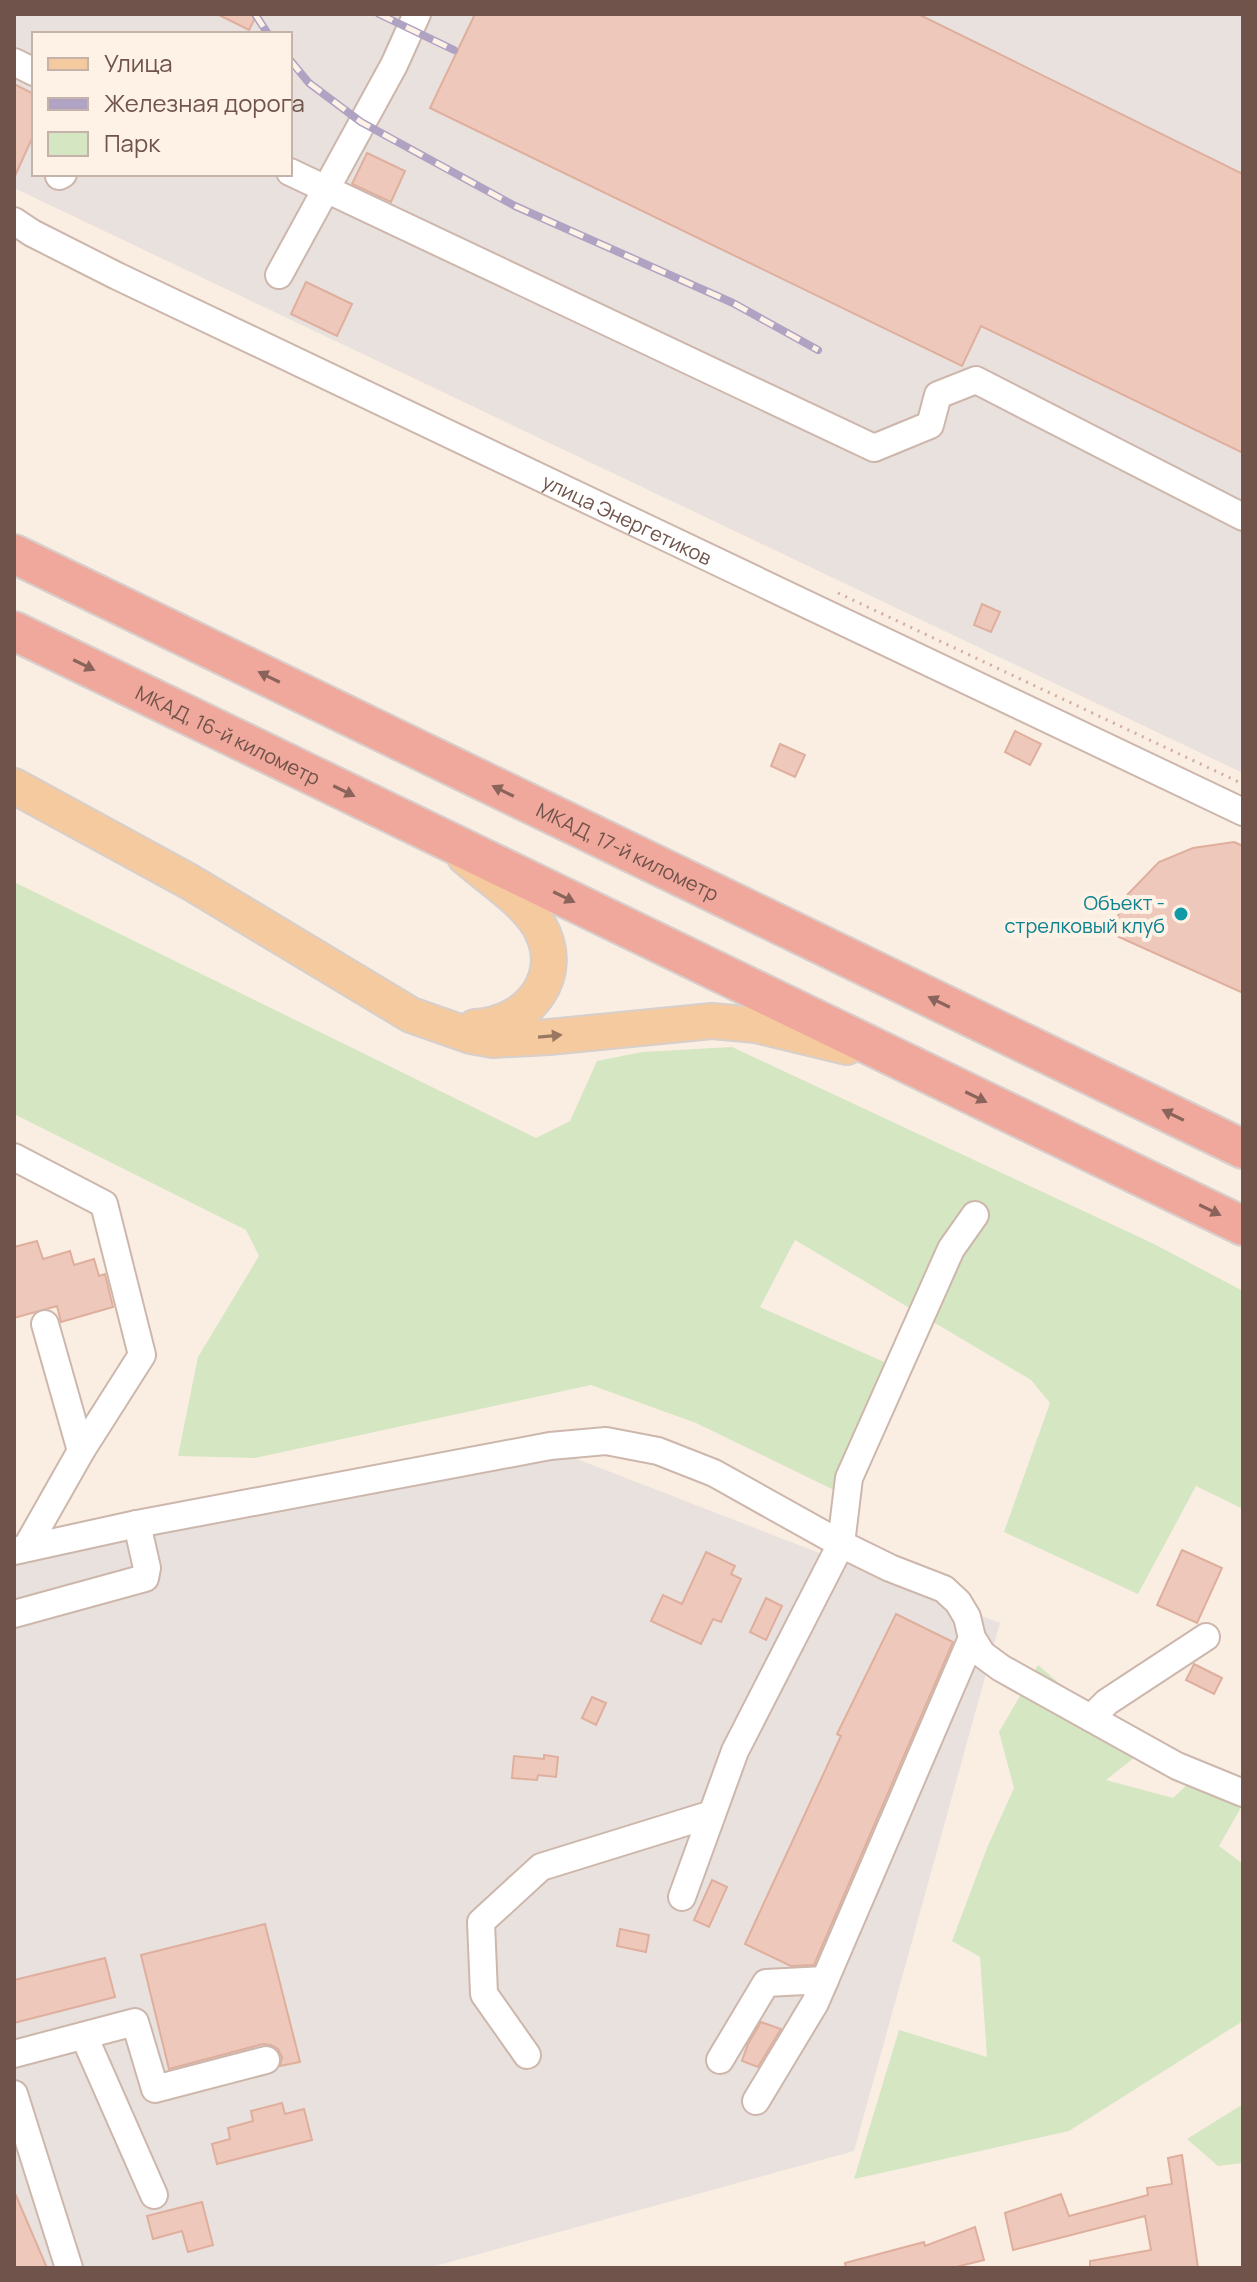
<svg xmlns="http://www.w3.org/2000/svg" width="1257" height="2282" viewBox="0 0 1257 2282" font-family="Manrope,sans-serif">
	<style>
		.industrial { fill: #e9e1dd; fill-rule: evenodd }
		.green { fill: #d5e6c2 }
		.building { fill: #eec9bb; stroke: #dfae9d; stroke-width: 2 }
		.lines { fill: none; stroke-linecap: round; stroke-linejoin: round }
		.minor-casing { stroke: #cdb7ac; stroke-width: 30 }
		.major-casing { stroke: #d7cfcc; stroke-width: 38 }
		.highway-casing { stroke: #d7cfcc; stroke-width: 42 }
		.path { stroke: #d2ac9f; stroke-width: 3; stroke-dasharray: 2 6; stroke-linecap: butt }
		.minor { stroke: #fff; stroke-width: 26 }
		.major { stroke: #f5ca9e; stroke-width: 34 }
		.highway { stroke: #f1a89c; stroke-width: 38 }
		.rail-casing { stroke: #afa2c2; stroke-width: 8 }
		.rail { stroke: #fef2e7; stroke-width: 5; stroke-dasharray: 15; stroke-linecap: butt }
		.oneway { fill: #8a645a }
		.oneway2 { fill: #987763 }
		.culture-dot { fill: #0f9aa8; stroke: #fef2e7; stroke-width: 3 }
		.labels { text-anchor: middle; dominant-baseline: central; stroke-width: 8; stroke-linejoin: round; paint-order: stroke }
		.street-label { font-size: 20px; fill: #70534a; stroke: #fef2e7 }
		.culture-label { font-size: 20px; fill: #0d838f; stroke: #fef2e7; text-anchor: end }
	</style>
	<rect width="100%" height="100%" fill="#faeee2"/>
	<!-- industrial -->
	<path class="industrial" d="M14 14H1243V773L14 188ZM34 34H290V174H34Z
		M564 1454 1000 1623 854 2151 428 2268H14V1560Z"/>
	<!-- green -->
	<path class="green" d="M14 882 536 1138 570 1121 597 1061 642 1052 732 1047 1154 1244 1243 1291V1509L1196 1486 1138 1594 1004 1532 1050 1403 1031 1380 795 1240 760 1307 891 1365 836 1491 696 1423 591 1385 255 1458 178 1456 198 1357 259 1256 246 1230 14 1114Z
		M1038 1665 1073 1695 1144 1750 1106 1780 1173 1798 1202 1771 1243 1804 1219 1846 1243 1864V2021L1069 2131 854 2179 899 2030 987 2057 980 1957 952 1941 987 1848 1014 1788 999 1732Z
		M1243 2104V2163L1218 2166 1187 2139Z"/>
	<!-- building -->
	<path class="building" d="M217 14H257L249 30Z
		M475 14H918L1243 174V453L981 326 962 366 430 108Z
		M14 84 34 94V134L14 178Z
		M367 153 405 171 391 202 352 184Z
		M306 282 352 304 337 336 291 314Z
		M982 604 1000 612 991 632 974 625Z
		M1015 731 1041 744 1030 765 1005 752Z
		M780 744 805 755 795 777 771 766Z
		M1234 842 1243 846V993L1110 933 1128 894 1159 862 1193 848Z
		M37 1241 43 1259 70 1251 74 1265 94 1259 99 1276 105 1274 113 1307 61 1322 57 1306 14 1318V1247Z
		M1182 1550 1222 1568 1197 1623 1157 1605Z
		M706 1552 735 1566 731 1574 741 1579 721 1622 713 1619 701 1644 651 1621 663 1595 682 1604Z
		M766 1598 782 1606 766 1640 750 1632Z
		M896 1614 953 1642 814 1965 791 1966 745 1944 841 1736 837 1734Z
		M1194 1664 1222 1678 1214 1694 1186 1680Z
		M592 1697 606 1703 596 1725 582 1718Z
		M544 1755 558 1757 556 1777 538 1775 537 1780 512 1778 514 1756 544 1759Z
		M712 1880 727 1887 709 1927 694 1920Z
		M265 1924 300 2062 280 2066 282 2057 278 2049 271 2045 263 2044 169 2069 141 1955Z
		M620 1929 649 1935 646 1952 617 1946Z
		M105 1958 115 1997 14 2023V1980Z
		M761 2022 781 2029 758 2067 742 2061 748 2044Z
		M282 2103 285 2114 304 2109 312 2140 217 2164 212 2144 230 2139 228 2128 253 2121 251 2111Z
		M1182 2155 1198 2268H1090V2261L1151 2250 1145 2216 1013 2250 1005 2213 1061 2194 1069 2216 1148 2195 1147 2188 1172 2184 1168 2158Z
		M14 2191 47 2268H14Z
		M202 2202 213 2245 188 2252 182 2231 153 2239 147 2216Z
		M975 2227 984 2260 952 2268H846L845 2263 924 2242 925 2246Z"/>
	<g class="lines">
		<defs>
			<g id="minor">
				<path d="M14 62 34 72"/>
				<path d="M290 172 874 448 930 425 938 395 976 380 1243 517"/>
				<path d="M59 176 63 174"/>
				<path id="s1" d="M14 221 32 233 117 276 1243 812"/>
				<path d="M279 275 394 65 417 14"/>
				<path d="M14 1157 104 1204 142 1355 81 1451"/>
				<path d="M26 1548 81 1451 45 1324"/>
				<path d="M14 1551 137 1524 550 1446 606 1441 658 1451 714 1473 841 1544 890 1568 944 1589 958 1602 967 1617 972 1638 982 1654 1001 1668 1177 1766 1243 1793"/>
				<path d="M14 1614 145 1578 147 1568 137 1524"/>
				<path d="M1091 1718 1107 1702 1206 1637"/>
				<path d="M682 1897 735 1751 841 1544 849 1478 951 1249 975 1215"/>
				<path d="M84 2036 154 2195"/>
				<path d="M14 2054 135 2022 155 2089 266 2060"/>
				<path d="M527 2055 484 1994 481 1922 541 1867 712 1814"/>
				<path d="M720 2060 766 1983 825 1980"/>
				<path d="M14 2094 69 2268"/>
				<path d="M756 2101 815 2003 972 1638"/>
			</g>
			<path id="major" d="M14 786 190 882 411 1015 471 1036 493 1040 549 1037 712 1021 756 1025 847 1047
				M465 857C489 878 521 898 538 924 569 974 529 1025 475 1027"/>
			<g id="highway">
				<path id="s2" d="M14 554 1243 1149"/>
				<path id="s3" d="M14 631 1243 1226"/>
			</g>
		</defs>
		<!-- minor casing -->
		<use href="#minor" class="minor-casing"/>
		<!-- major casing -->
		<use href="#major" class="major-casing"/>
		<!-- highway casing -->
		<use href="#highway" class="highway-casing"/>
		<!-- path -->
		<path class="path" d="M838 593 1243 784"/>
		<!-- minor -->
		<use href="#minor" class="minor"/>
		<!-- major -->
		<use href="#major" class="major"/>
		<!-- highway -->
		<use href="#highway" class="highway"/>
		<defs>
			<path id="rail" d="M255 14 268 34
				M379 14 454 50
				M290 60 309 83 361 122 515 206 733 303 818 350"/>
		</defs>
		<!-- rail casing -->
		<use href="#rail" class="rail-casing"/>
		<!-- rail -->
		<use href="#rail" class="rail"/>
	</g>
	<!-- one-way arrows -->
	<defs><path id="oneway-solid" d="M-6-.8H1V-3.2L6.5 0L1 3.2V.8H-6Z" transform="scale(2)"/></defs>
	<g class="oneway">
		<use href="#oneway-solid" transform="translate(84 665) rotate(26)"/>
		<use href="#oneway-solid" transform="translate(269 677) rotate(-154)"/>
		<use href="#oneway-solid" transform="translate(344 791) rotate(26)"/>
		<use href="#oneway-solid" transform="translate(503 791) rotate(-154)"/>
		<use href="#oneway-solid" transform="translate(564 897) rotate(26)"/>
		<use href="#oneway-solid" transform="translate(939 1002) rotate(-154)"/>
		<use href="#oneway-solid" transform="translate(976 1097) rotate(26)"/>
		<use href="#oneway-solid" transform="translate(1173 1115) rotate(-154)"/>
		<use href="#oneway-solid" transform="translate(1210 1210) rotate(26)"/>
	</g>
	<use class="oneway2" href="#oneway-solid" transform="translate(550 1036) rotate(-5)"/>
	<!-- markers -->
	<circle class="culture-dot" cx="1181" cy="914" r="8"/>
	<g class="labels">
		<!-- street labels -->
		<g class="street-label">
			<text stroke="none"><textPath href="#s1" startOffset="682">улица Энергетиков</textPath></text>
			<text stroke="none"><textPath href="#s3" startOffset="238">МКАД, 16-й километр</textPath></text>
			<text stroke="none"><textPath href="#s2" startOffset="682">МКАД, 17-й километр</textPath></text>
		</g>
		<!-- culture labels -->
		<g class="culture-label">
			<text x="1165" y="902">Объект -<tspan x="1165" dy="23">стрелковый клуб</tspan></text>
		</g>
	</g>
	<!-- border -->
	<rect width="1257" height="2282" fill="none" stroke="#70534a" stroke-width="32"/>
	<!-- legend -->
	<rect x="32" y="32" width="260" height="144" fill="#fef2e7" stroke="#c5b2a8" stroke-width="2"/>
	<rect x="48" y="58" width="40" height="12" fill="#f5ca9e" stroke="#c5b2a8" stroke-width="2"/>
	<text x="104" y="72" font-size="24" fill="#70534a">Улица</text>
	<rect x="48" y="98" width="40" height="12" fill="#afa2c2" stroke="#c5b2a8" stroke-width="2"/>
	<text x="104" y="112" font-size="24" fill="#70534a">Железная дорога</text>
	<rect x="48" y="132" width="40" height="24" fill="#d5e6c2" stroke="#c5b2a8" stroke-width="2"/>
	<text x="104" y="152" font-size="24" fill="#70534a">Парк</text>
</svg>
